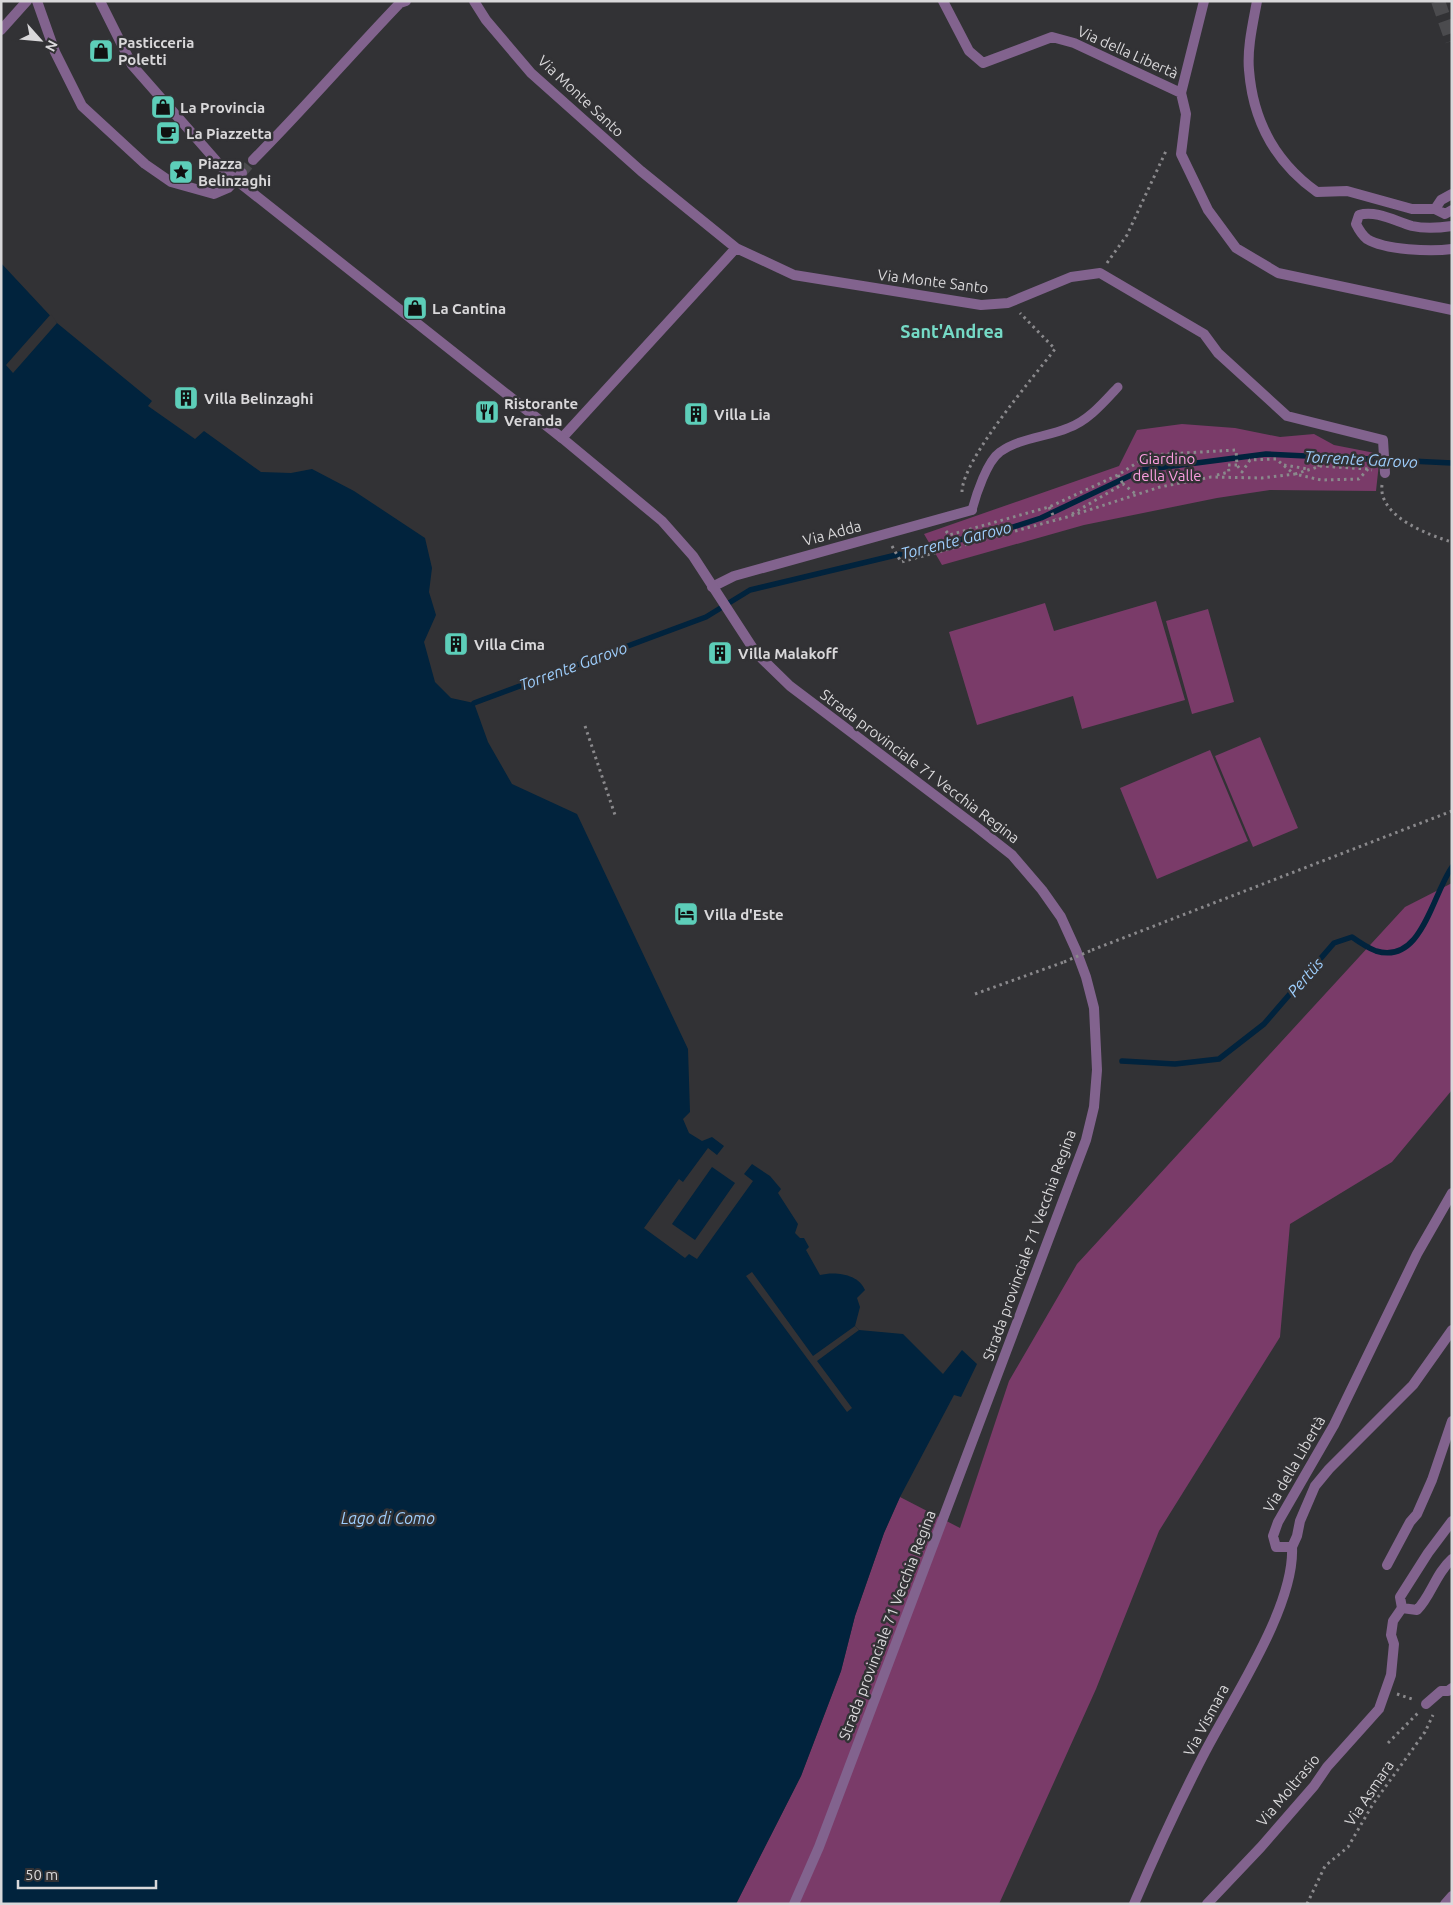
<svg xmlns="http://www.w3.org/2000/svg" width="1453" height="1905" viewBox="0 0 1453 1905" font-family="Ubuntu,sans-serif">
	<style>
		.green { fill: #7a3b69 }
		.water { fill: #01233d }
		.pier { fill: #323235 }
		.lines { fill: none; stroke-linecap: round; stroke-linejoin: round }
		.stream { stroke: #01233d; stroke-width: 5.5 }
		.minor-tunnel { stroke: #4b4b4e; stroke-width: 10; stroke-dasharray: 10 5; stroke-linecap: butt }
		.trunk-tunnel { stroke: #4b4b4e; stroke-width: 14; stroke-dasharray: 14 7; stroke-linecap: butt }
		.path { stroke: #8a898c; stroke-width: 3; stroke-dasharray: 2.5 4; stroke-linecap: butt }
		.service { stroke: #82638e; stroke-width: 9 }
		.minor { stroke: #82638e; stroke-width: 10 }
		.tertiary { stroke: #82638e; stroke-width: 10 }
		.path-bridge { stroke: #8a898c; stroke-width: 3; stroke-dasharray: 2.5 4; stroke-linecap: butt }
		.labels { text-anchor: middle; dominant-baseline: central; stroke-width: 5; stroke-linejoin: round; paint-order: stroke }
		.poi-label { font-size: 15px; font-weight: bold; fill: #d9d8da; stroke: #323235; text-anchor: start }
		.street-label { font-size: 15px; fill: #d9d8da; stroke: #323235 }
		.park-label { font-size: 15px; fill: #fb9ee0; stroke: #323235 }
		.water-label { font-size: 16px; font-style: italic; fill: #9ecefc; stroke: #323235 }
		.quarter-label { font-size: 18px; font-weight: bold; fill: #75dac6; stroke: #323235 }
	</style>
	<rect width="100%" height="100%" fill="#323235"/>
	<!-- green -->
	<path class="green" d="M1182 424 1235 428 1280 437 1314 434 1334 445 1380 454 1376 491 1270 490 1217 498 1084 525 942 565 924 534 1119 466 1137 430Z
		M1156 601 1185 700 1082 729 1073 696 977 725 949 632 1045 603 1054 631Z
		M1208 609 1234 702 1192 714 1166 621Z
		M1260 737 1298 828 1253 847 1215 756Z
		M1210 750 1248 841 1157 879 1120 788Z
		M1452 883V1090L1392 1162 1290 1224 1280 1337 1159 1531 1096 1689 999 1904H736L801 1776 841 1671 855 1616 884 1533 900 1497 960 1528 1009 1381 1077 1264 1405 907Z"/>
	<!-- water -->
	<path class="water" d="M1 263 57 323 152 401 148 406 195 439 204 431 261 472 291 473 312 469 354 491 425 538 432 568 429 592 436 615 424 642 435 682 451 698 474 703 488 742 512 784 577 814 688 1049 690 1112 683 1119 689 1133 702 1141 712 1137 724 1146 717 1155 708 1148 683 1182 679 1179 644 1228 685 1258 689 1254 697 1259 753 1181 744 1174 752 1164 770 1176 781 1189 778 1193 798 1224 795 1233 800 1238H804L809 1247 806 1250 820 1275C835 1271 859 1274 865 1290L857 1298 860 1307 855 1326 859 1330 903 1334 943 1374 962 1350 977 1364 961 1397 954 1395 900 1497 884 1533 855 1616 841 1671 801 1776 736 1904H1Z
		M712 1167 735 1183 695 1240 672 1224Z"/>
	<!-- pier -->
	<path class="pier" d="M51 314 57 323 13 373 6 365Z
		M752 1272 813 1356 855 1326 859 1330 817 1361 852 1408 847 1412 746 1276Z"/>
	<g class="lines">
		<!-- stream -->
		<path class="stream" d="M474 703 706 617 750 590 1013 527 1041 518 1142 470 1266 454 1452 463
			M1122 1061 1175 1064 1219 1059 1264 1024 1334 943 1352 937C1359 942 1368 948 1376 951 1422 965 1432 895 1452 867"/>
		<!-- minor-tunnel -->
		<path class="minor-tunnel" d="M242 173 253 160"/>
		<!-- trunk-tunnel -->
		<path class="trunk-tunnel" d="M1438 1 1452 41"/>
		<!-- path -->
		<path class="path" d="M1107 263 1127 235 1166 151
			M1284 465 1308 469
			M1320 466 1312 462 1324 461 1323 451
			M1368 469 1359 479 1321 480 1295 474 1321 466 1368 469 1372 470
			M1118 475 1123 484
			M1217 475 1229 472 1228 465H1237
			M1382 485C1378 516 1428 535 1452 542
			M962 492C962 460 1033 378 1055 349L1020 313
			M1049 507 1055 519
			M1072 514 1123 484 1137 495
			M946 531 949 535 1049 507 1118 475 1149 455 1236 450 1237 465 1242 472 1250 460 1276 459 1294 474
			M892 546 901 562 1067 517 1160 487 1211 477 1262 478 1295 474
			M585 726 615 815
			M1092 950 1452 811
			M975 994 1064 962
			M1397 1694 1415 1700
			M1388 1743 1418 1713
			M1307 1904 1325 1866 1348 1847 1373 1804 1425 1732 1433 1715"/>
		<!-- service -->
		<path class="service" d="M972 510C976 495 987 461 1000 452 1019 438 1047 437 1068 428 1088 421 1104 402 1118 387"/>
		<!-- minor -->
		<path class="minor" d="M37 1 55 52 82 106 145 164 171 182 214 194 228 188 242 173
			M474 1 486 20 531 73 641 171 736 248 794 275 981 305 1008 303 1071 277 1100 273 1204 334 1218 353 1287 416 1383 440 1385 473
			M943 1 969 51 983 63 1052 37 1074 43 1181 93 1186 114 1181 154 1208 210 1236 248 1278 273 1452 310
			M1257 1C1253 23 1247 48 1249 70 1253 121 1275 162 1317 192L1347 191 1412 209H1435L1445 214 1452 210
			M1 30 27 1
			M1181 93 1204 1
			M253 160C304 109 350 55 400 3L406 1
			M1435 209 1441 200 1452 194
			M1452 226C1439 228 1425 229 1412 226 1395 221 1376 210 1359 215L1356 224C1359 230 1362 235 1367 239 1385 250 1431 252 1452 249
			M562 438 736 248
			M712 587 734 576 972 510
			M1452 1193 1417 1254 1334 1425 1278 1522 1273 1536 1276 1547H1292L1297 1536 1300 1521 1315 1486 1329 1469 1413 1385 1452 1330
			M1452 1521 1428 1553 1400 1597 1402 1608 1417 1610C1431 1596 1436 1573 1452 1559
			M1387 1565 1410 1522 1417 1514 1432 1480 1452 1421
			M1426 1704 1441 1691H1448L1452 1688
			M1134 1904C1156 1852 1179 1802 1205 1752 1233 1698 1295 1606 1292 1547
			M1207 1904 1261 1847 1314 1786 1327 1767 1379 1709 1391 1675 1394 1644 1391 1635 1393 1621 1402 1608
			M1445 1904 1452 1896"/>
		<!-- tertiary -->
		<path class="tertiary" d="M100 1 132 65 226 172 562 438 662 521 693 556 756 653 790 686 974 825 1012 855 1042 890 1061 917 1076 950 1086 977 1094 1008 1097 1070 1094 1107 1086 1140 819 1847 794 1904"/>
		<!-- path-bridge -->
		<path class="path-bridge" d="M1064 962 1092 950"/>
	</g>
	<!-- icons -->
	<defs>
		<symbol id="shop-square" viewBox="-11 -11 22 22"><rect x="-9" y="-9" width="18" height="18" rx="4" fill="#5dceb9" stroke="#323235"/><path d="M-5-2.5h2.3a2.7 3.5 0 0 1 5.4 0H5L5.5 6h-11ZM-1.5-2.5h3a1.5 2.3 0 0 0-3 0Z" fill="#111"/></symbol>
		<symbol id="cafe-square" viewBox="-11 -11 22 22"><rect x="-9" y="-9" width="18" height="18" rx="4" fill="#5dceb9" stroke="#323235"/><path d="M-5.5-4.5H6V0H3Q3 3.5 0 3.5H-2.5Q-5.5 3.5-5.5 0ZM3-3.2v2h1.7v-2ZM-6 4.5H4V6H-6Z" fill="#111"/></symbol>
		<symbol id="sight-square" viewBox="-11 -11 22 22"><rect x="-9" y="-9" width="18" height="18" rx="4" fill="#5dceb9" stroke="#323235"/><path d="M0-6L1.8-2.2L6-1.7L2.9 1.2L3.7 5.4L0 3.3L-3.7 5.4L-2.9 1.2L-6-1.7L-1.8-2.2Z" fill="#111"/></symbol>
		<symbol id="building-square" viewBox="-11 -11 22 22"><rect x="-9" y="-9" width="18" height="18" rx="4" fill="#5dceb9" stroke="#323235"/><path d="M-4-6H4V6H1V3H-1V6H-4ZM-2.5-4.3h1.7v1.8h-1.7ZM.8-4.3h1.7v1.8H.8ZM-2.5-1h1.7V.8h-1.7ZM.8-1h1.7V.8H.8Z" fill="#111"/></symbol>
		<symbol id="restaurant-square" viewBox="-11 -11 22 22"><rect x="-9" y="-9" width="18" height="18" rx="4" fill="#5dceb9" stroke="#323235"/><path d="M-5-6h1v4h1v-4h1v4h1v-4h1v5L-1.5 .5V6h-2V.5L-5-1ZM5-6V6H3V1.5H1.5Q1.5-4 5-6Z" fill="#111"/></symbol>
		<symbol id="hotel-square" viewBox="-11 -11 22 22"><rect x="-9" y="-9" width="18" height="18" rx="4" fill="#5dceb9" stroke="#323235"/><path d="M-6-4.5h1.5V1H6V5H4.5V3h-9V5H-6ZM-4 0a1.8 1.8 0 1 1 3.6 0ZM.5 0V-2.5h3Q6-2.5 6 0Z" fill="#111"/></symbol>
	</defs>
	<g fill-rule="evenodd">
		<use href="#shop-square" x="87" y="37" width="28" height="28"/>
		<use href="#shop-square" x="149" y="93" width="28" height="28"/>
		<use href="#cafe-square" x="154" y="119" width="28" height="28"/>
		<use href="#sight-square" x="167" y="158" width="28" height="28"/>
		<use href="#shop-square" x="401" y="294" width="28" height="28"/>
		<use href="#building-square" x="172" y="384" width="28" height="28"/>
		<use href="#restaurant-square" x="473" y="398" width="28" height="28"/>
		<use href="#building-square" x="682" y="400" width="28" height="28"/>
		<use href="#building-square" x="442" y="630" width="28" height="28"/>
		<use href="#building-square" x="706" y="639" width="28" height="28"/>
		<use href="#hotel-square" x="672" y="900" width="28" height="28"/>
	</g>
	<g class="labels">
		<!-- poi labels -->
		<g class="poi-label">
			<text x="118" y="42">Pasticceria<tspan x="118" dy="17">Poletti</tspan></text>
			<text x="180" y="107">La Provincia</text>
			<text x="186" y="133">La Piazzetta</text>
			<text x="198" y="163">Piazza<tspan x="198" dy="17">Belinzaghi</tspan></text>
			<text x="432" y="308">La Cantina</text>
			<text x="204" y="398">Villa Belinzaghi</text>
			<text x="504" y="403">Ristorante<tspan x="504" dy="17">Veranda</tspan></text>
			<text x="714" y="414">Villa Lia</text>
			<text x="474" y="644">Villa Cima</text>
			<text x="738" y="653">Villa Malakoff</text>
			<text x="704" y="914">Villa d'Este</text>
		</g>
		<!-- street labels -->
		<g class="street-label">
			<text transform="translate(1128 52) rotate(24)">Via della Libertà</text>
			<text transform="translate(581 96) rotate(43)">Via Monte Santo</text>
			<text transform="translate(933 281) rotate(7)">Via Monte Santo</text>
			<text transform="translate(832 533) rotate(-15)">Via Adda</text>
			<text transform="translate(920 766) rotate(37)">Strada provinciale 71 Vecchia Regina</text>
			<text transform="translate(1029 1245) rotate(-70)">Strada provinciale 71 Vecchia Regina</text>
			<text transform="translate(1294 1464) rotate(-60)">Via della Libertà</text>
			<text transform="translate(887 1625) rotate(-69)">Strada provinciale 71 Vecchia Regina</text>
			<text transform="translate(1206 1720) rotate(-62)">Via Vismara</text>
			<text transform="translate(1288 1790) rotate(-50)">Via Moltrasio</text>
			<text transform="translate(1369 1793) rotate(-56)">Via Asmara</text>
		</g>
		<!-- park labels -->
		<g class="park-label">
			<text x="1167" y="458">Giardino<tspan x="1167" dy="17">della Valle</tspan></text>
		</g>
		<!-- water labels -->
		<g class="water-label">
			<text transform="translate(1361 459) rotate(3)">Torrente Garovo</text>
			<text transform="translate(956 540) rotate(-14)">Torrente Garovo</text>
			<text transform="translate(573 666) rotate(-20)">Torrente Garovo</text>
			<text transform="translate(1305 977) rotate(-49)">Pertüs</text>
			<text x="388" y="1518">Lago di Como</text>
		</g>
		<!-- quarter labels -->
		<g class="quarter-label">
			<text x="952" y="331">Sant'Andrea</text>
		</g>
	</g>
	<!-- border -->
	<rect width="1453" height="1905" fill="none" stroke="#d9d8da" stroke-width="5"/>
	<!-- north arrow -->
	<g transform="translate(40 40) rotate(117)" stroke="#323235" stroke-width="4" paint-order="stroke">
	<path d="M0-4L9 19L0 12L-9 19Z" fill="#d9d8da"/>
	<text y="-8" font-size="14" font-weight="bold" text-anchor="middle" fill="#d9d8da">N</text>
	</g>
	<!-- scale -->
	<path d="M18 1880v8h138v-8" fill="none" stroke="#d9d8da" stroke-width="2.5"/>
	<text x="25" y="1880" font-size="15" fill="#d9d8da" stroke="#323235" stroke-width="4" paint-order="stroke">50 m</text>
</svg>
